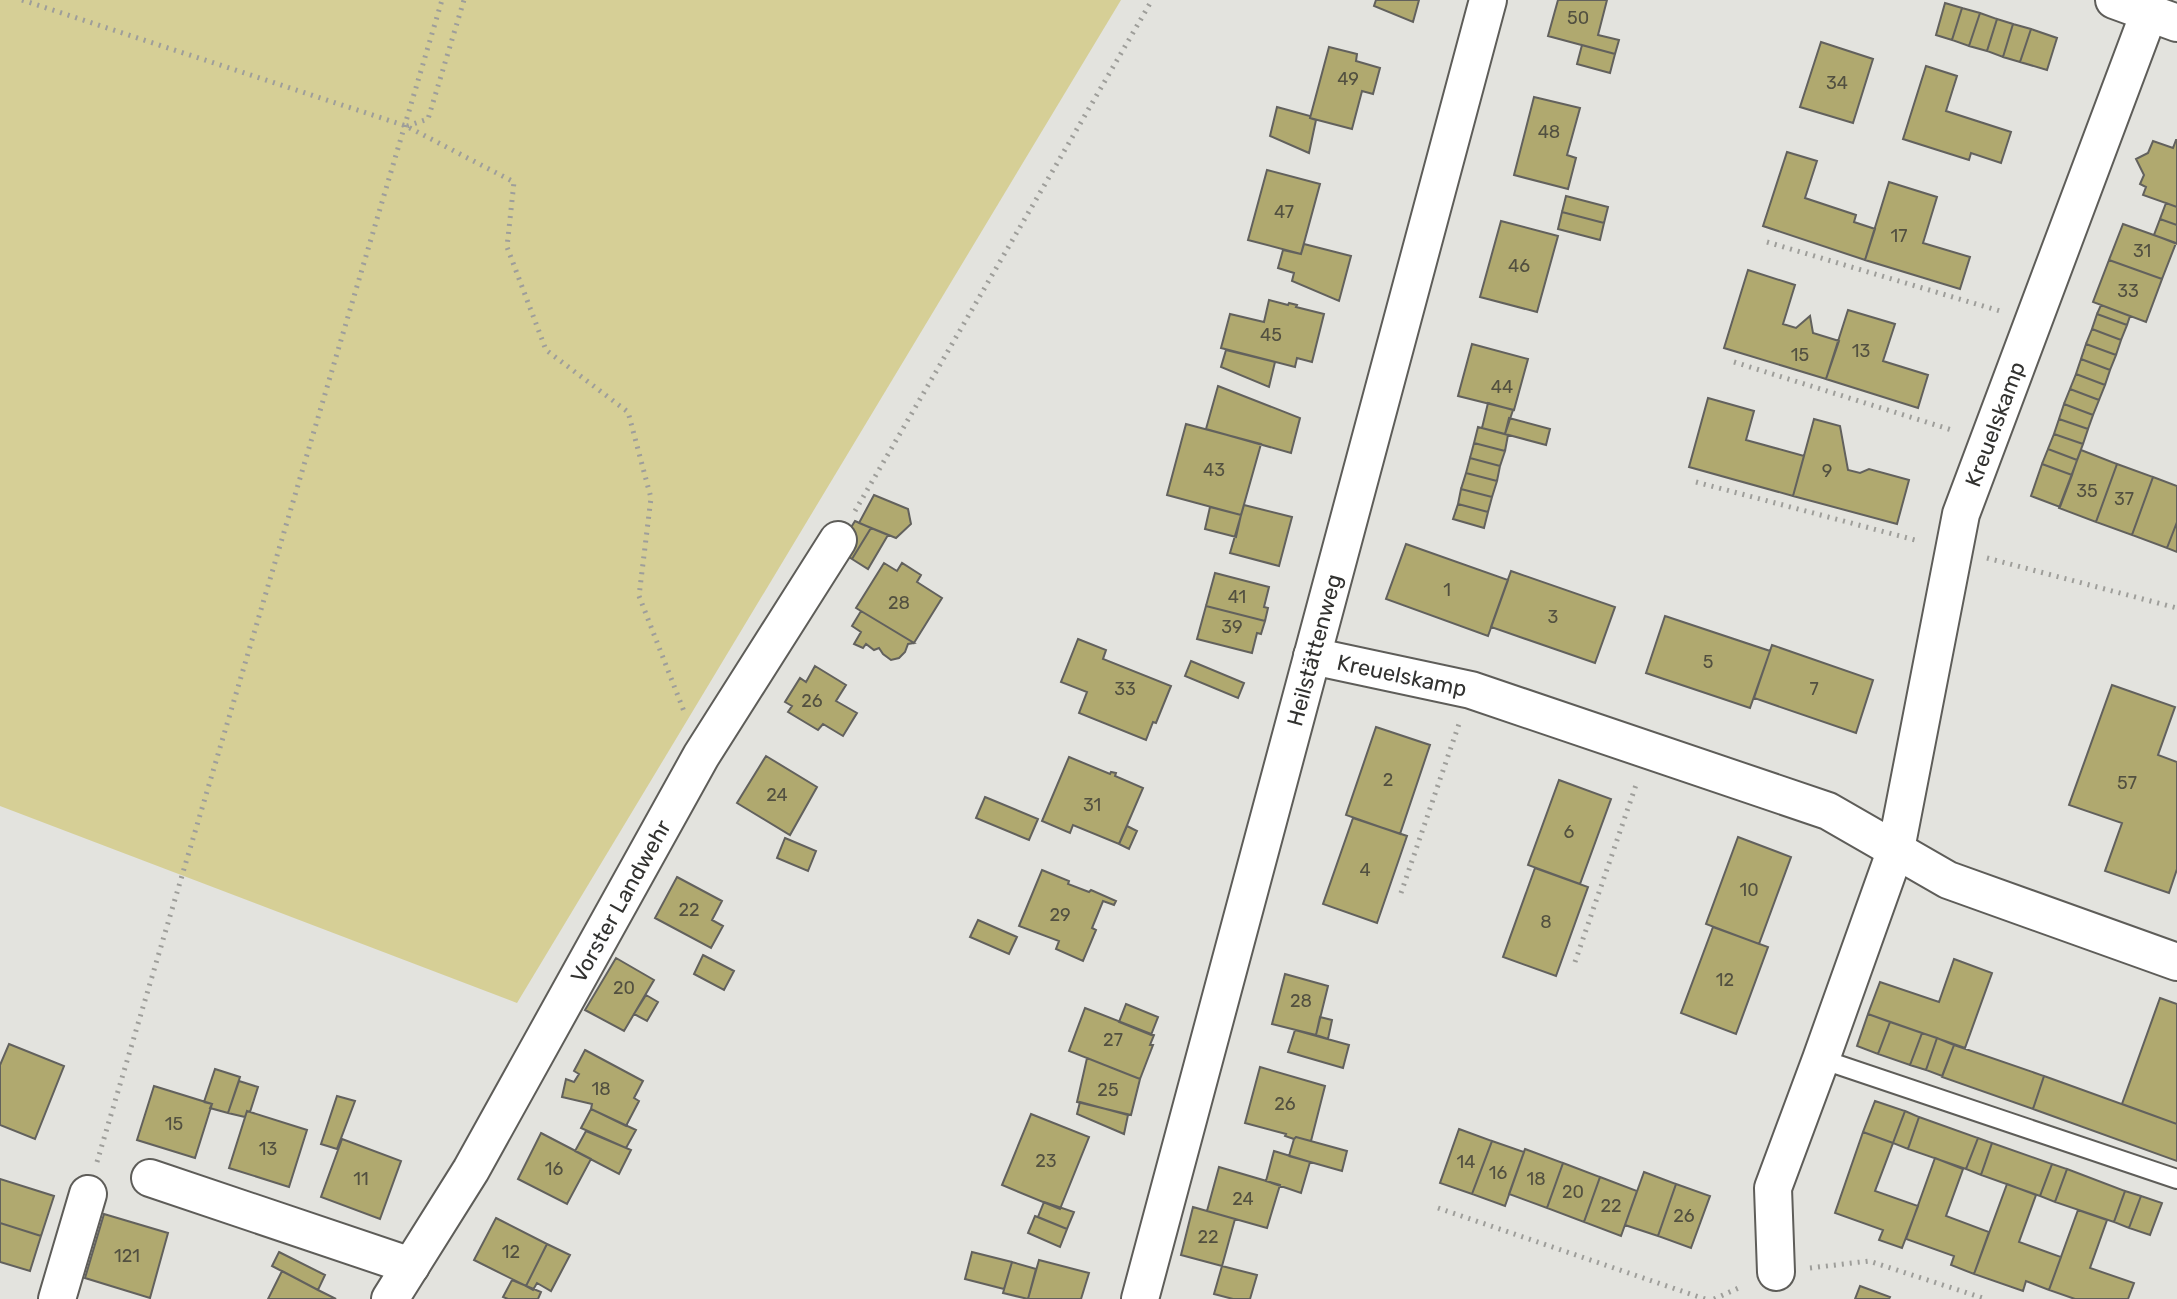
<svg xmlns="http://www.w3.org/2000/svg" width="2177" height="1299" viewBox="0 0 2177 1299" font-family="Rubik,sans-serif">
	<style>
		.green { fill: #d6cf96 }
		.building { fill: #b0a96f; stroke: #62615d; stroke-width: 2 }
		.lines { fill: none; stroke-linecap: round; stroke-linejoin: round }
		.service-casing { stroke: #5e5d59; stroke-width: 22 }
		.minor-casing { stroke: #5e5d59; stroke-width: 40 }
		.path { stroke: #9e9e9a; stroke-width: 5; stroke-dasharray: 2 6; stroke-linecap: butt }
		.service { stroke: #fff; stroke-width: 18 }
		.minor { stroke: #fff; stroke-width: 36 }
		.labels { text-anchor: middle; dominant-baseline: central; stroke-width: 7; stroke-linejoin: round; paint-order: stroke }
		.number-label { font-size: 18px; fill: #525040 }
		.street-label { font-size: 22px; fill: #323230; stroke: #e3e3de }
	</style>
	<rect width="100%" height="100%" fill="#e3e3de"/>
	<!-- green -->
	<path class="green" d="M0 0H1121L517 1003 0 806Z"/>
	<!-- building -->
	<path class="building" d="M1376 0H1419L1413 22 1374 6Z
		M1558 0H1607L1598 35 1619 40 1615 54 1548 36Z
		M1945 3 1962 8 1952 40 1936 35Z
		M1962 8 1980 13 1969 46 1952 40Z
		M1980 13 1997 19 1987 51 1969 46Z
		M1997 19 2013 24 2003 57 1987 51Z
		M2013 24 2031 29 2020 62 2003 57Z
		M2031 29 2057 38 2047 70 2020 62Z
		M1821 42 1873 59 1853 123 1800 107Z
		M1582 45 1615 54 1610 73 1577 64Z
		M1329 47 1357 54 1356 61 1380 68 1373 94 1362 91 1352 129 1310 118Z
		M1926 66 1957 76 1946 111 2011 132 2001 163 1971 153 1969 160 1903 139Z
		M1534 97 1580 108 1567 155 1576 158 1568 189 1514 175Z
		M1277 107 1310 116V118L1316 120 1309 153 1270 136Z
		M2176 140H2177V207L2143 195 2146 187 2140 184 2144 175 2136 159 2148 153 2153 141 2173 148Z
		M1787 152 1817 161 1805 198 1856 215 1854 222 1875 229 1865 260 1763 226Z
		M1267 170 1320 184 1301 254 1248 240Z
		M1889 182 1937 197 1923 243 1970 257 1960 289 1865 260Z
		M1566 196 1608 207 1604 223 1562 212Z
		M2166 203 2177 207V225L2160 219Z
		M1562 212 1604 223 1600 240 1558 229Z
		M2160 219 2177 225V244L2154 235Z
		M1501 221 1558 236 1537 312 1480 297Z
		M2123 224 2176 243 2162 279 2109 260Z
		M1304 244 1351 256 1339 301 1292 281 1294 273 1278 268 1283 250 1301 254Z
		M2109 260 2162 279 2146 322 2093 302Z
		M1748 270 1795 285 1783 324 1796 328 1810 316 1813 333 1839 341 1826 379 1724 348Z
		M1269 300 1288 305 1289 303 1297 305 1296 307 1324 314 1312 362 1297 358 1295 367 1221 348 1230 314 1264 322Z
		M2101 305 2130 316 2127 325 2097 314Z
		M1848 310 1895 324 1883 361 1928 375 1918 408 1826 379Z
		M2097 314 2127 325 2121 340 2092 329Z
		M2092 329 2121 340 2116 355 2086 344Z
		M1472 344 1528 359 1514 410 1458 396Z
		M2086 344 2116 355 2110 370 2081 359Z
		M1226 350 1275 362 1269 387 1221 367Z
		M2081 359 2110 370 2105 385 2076 374Z
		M2076 374 2105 385 2099 400 2070 389Z
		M1218 386 1300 418 1291 453 1206 429Z
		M2070 389 2099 400 2093 415 2064 404Z
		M1708 398 1754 411 1746 440 1804 456 1793 496 1689 467Z
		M1488 403 1513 410 1505 434 1482 428Z
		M2064 404 2093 415 2088 429 2059 419Z
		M1509 418 1550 429 1546 445 1505 434Z
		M1814 419 1840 426 1848 470 1860 473 1869 469 1909 480 1897 524 1793 496Z
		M2059 419 2088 429 2083 444 2054 434Z
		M1186 424 1261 444 1241 515 1167 495Z
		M1478 427 1508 435 1505 451 1474 443Z
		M2054 434 2083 444 2077 460 2048 449Z
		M1474 443 1505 451 1500 466 1470 458Z
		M2048 449 2077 460 2072 475 2042 464Z
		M2081 450 2117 464 2096 522 2059 508Z
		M1470 458 1500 466 1497 481 1466 473Z
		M2042 464 2072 475 2060 507 2031 496Z
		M2117 464 2153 477 2132 535 2096 522Z
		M1466 473 1497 481 1492 497 1461 489Z
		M2153 477 2177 486V522L2167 548 2132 535Z
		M1461 489 1492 497 1488 512 1458 504Z
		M874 495 908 509 911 524 896 538 859 523Z
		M1458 504 1488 512 1484 528 1453 519Z
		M1244 505 1292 517 1279 566 1230 553Z
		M1210 507 1241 515 1236 537 1205 529Z
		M855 521 871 528 852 559 837 550Z
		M2177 522V552L2167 548Z
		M871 528 888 535 868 569 852 559Z
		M1406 544 1508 580 1488 636 1386 599Z
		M884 563 897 571 902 563 921 575 917 582 942 598 914 643 856 608Z
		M1511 571 1615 607 1595 663 1491 627Z
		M1215 573 1269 587 1264 607 1268 608 1265 621 1206 606Z
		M1206 606 1265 621 1261 634 1257 633 1252 653 1197 639Z
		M861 611 914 643 908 644 905 652 899 658 891 660 883 654 879 648 874 650 866 644 863 648 854 644 861 632 852 626Z
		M1665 616 1770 651 1750 708 1646 673Z
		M1078 639 1106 650 1103 659 1171 686 1156 723 1153 722 1146 740 1079 713 1087 692 1061 682Z
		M1772 645 1873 680 1856 733 1754 698Z
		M1191 661 1244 683 1238 698 1185 676Z
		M815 666 846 685 836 701 857 713 843 736 823 724 818 730 788 712 792 706 785 702 800 678 806 682Z
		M2112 685 2175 707 2158 755 2177 762V869L2169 893 2105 871 2122 823 2069 805Z
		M1376 727 1430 745 1400 834 1346 815Z
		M766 756 817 787 790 835 737 803Z
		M1069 757 1110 774 1111 772 1116 773 1115 776 1143 788 1119 844 1073 825 1070 833 1042 821Z
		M1559 780 1611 799 1580 884 1528 865Z
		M985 797 1038 819 1029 840 976 818Z
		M1353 818 1407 836 1377 923 1323 904Z
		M1127 826 1137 831 1129 849 1119 844Z
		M1738 837 1791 857 1759 944 1706 924Z
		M785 838 816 851 808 871 777 858Z
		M1535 868 1588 887 1556 976 1503 957Z
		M1042 870 1069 881 1068 884 1089 892 1091 890 1116 901 1114 905 1103 901 1092 928 1096 930 1083 961 1056 949 1059 941 1019 926Z
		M677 877 722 901 712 920 723 926 711 948 655 918Z
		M978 920 1017 937 1009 954 970 937Z
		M1713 927 1768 947 1736 1034 1681 1013Z
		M703 955 734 971 724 990 694 974Z
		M616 958 654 980 624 1031 585 1010Z
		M1954 959 1992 973 1965 1048 1868 1014 1880 982 1939 1002Z
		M1285 974 1328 986 1316 1035 1272 1024Z
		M646 995 658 1002 647 1021 634 1014Z
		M2160 998 2177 1004V1124L2122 1104Z
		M1126 1004 1158 1017 1151 1035 1119 1022Z
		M1085 1008 1154 1035 1150 1045H1153L1140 1079 1069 1051Z
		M1868 1014 1890 1022 1878 1054 1857 1046Z
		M1320 1017 1332 1020 1328 1039 1316 1035Z
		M1890 1022 1922 1033 1910 1065 1878 1054Z
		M1295 1030 1349 1045 1343 1068 1288 1052Z
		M1922 1033 1937 1038 1926 1070 1910 1065Z
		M1937 1038 1954 1045 1942 1076 1926 1070Z
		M9 1044 64 1066 35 1139 0 1125V1065Z
		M1954 1045 2044 1076 2033 1109 1942 1077Z
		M585 1050 643 1081 634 1098 639 1101 626 1126 591 1109 592 1104 562 1097 566 1079 574 1082 579 1074 574 1071Z
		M1087 1058 1140 1079 1131 1115 1077 1102Z
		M1260 1067 1325 1086 1311 1141 1296 1137 1294 1139 1285 1136 1286 1134 1245 1123Z
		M215 1069 240 1077 228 1113 210 1108 212 1104 204 1102Z
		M2044 1076 2177 1124V1161L2033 1109Z
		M239 1081 258 1087 250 1112 247 1111 245 1117 228 1113Z
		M154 1086 212 1104 195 1158 137 1140Z
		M337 1096 355 1101 337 1149 321 1144Z
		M1875 1101 1905 1111 1893 1143 1863 1132Z
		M1080 1102 1128 1115 1124 1134 1077 1114Z
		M591 1109 636 1130 626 1148 581 1128Z
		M247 1111 307 1130 289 1187 229 1168Z
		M1905 1111 1919 1117 1908 1149 1893 1143Z
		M1031 1114 1089 1137 1060 1209 1002 1185Z
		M1919 1117 1978 1138 1966 1169 1908 1149Z
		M1459 1129 1492 1141 1472 1194 1440 1183Z
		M586 1131 631 1150 619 1174 575 1151Z
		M1863 1132 1893 1143 1875 1191 1918 1206 1902 1248 1879 1240 1883 1230 1835 1213Z
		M541 1133 591 1159 567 1204 518 1179Z
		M1296 1137 1347 1151 1342 1171 1289 1156 1294 1139Z
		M1978 1138 1992 1143 1981 1175 1966 1169Z
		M342 1139 401 1161 380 1219 321 1197Z
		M1492 1141 1524 1152 1505 1206 1472 1194Z
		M1992 1143 2052 1164 2040 1196 1981 1175Z
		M1525 1149 1563 1163 1547 1208 1509 1194Z
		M1274 1151 1310 1162 1301 1193 1266 1181Z
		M1935 1158 1963 1169 1946 1216 1989 1232 1974 1274 1951 1265 1954 1256 1906 1239Z
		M1563 1163 1600 1177 1584 1222 1547 1208Z
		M2052 1164 2067 1169 2055 1202 2040 1196Z
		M1219 1167 1280 1185 1267 1228 1207 1211Z
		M2067 1169 2125 1191 2114 1222 2055 1202Z
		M1644 1172 1676 1184 1658 1236 1625 1225Z
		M1600 1177 1637 1191 1621 1236 1584 1222Z
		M0 1179 54 1196 41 1236 0 1223Z
		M1676 1184 1710 1196 1691 1248 1658 1236Z
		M2007 1184 2036 1195 2019 1242 2061 1257 2049 1290 2026 1281 2023 1291 1974 1274Z
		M2125 1191 2141 1196 2129 1228 2114 1222Z
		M2141 1196 2162 1203 2150 1235 2129 1228Z
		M1044 1202 1074 1212 1067 1229 1038 1217Z
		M1193 1207 1235 1219 1222 1266 1181 1255Z
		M2078 1210 2107 1220 2090 1268 2134 1283 2128 1299H2075L2049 1290Z
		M104 1214 168 1233 150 1298 85 1278Z
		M1035 1216 1067 1229 1060 1247 1028 1233Z
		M496 1218 547 1244 526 1286 474 1260Z
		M0 1223 41 1236 30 1271 0 1262Z
		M547 1244 570 1255 551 1291 537 1283 533 1290 526 1286Z
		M279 1252 325 1275 318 1290 272 1266Z
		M972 1252 1012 1262 1004 1289 965 1279Z
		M1039 1260 1089 1273 1081 1299H1028Z
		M1012 1262 1036 1269 1028 1299 1003 1293Z
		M1222 1266 1257 1275 1250 1299H1233L1214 1294Z
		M282 1271 318 1290 336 1299H268Z
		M512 1280 541 1292 538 1299H508L503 1297Z
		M1860 1286 1890 1297 1889 1299H1855Z"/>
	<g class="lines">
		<defs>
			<path id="service" d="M1821 1059 2177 1179"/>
			<g id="minor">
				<path d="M2114 0 2177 23"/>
				<path id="s1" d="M1312 656 1471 690 1828 811 1948 880 2177 962"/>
				<path d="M150 1178 411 1266"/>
				<path id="s2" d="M1776 1272 1773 1188 1821 1059 1896 849 1961 514 2149 13"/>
				<path d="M57 1299 88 1194"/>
				<path id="s3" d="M390 1299 471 1170 701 756 838 540"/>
				<path id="s4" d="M1140 1299 1488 0"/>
			</g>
		</defs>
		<!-- service casing -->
		<use href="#service" class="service-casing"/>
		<!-- minor casing -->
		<use href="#minor" class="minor-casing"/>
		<!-- path -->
		<path class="path" d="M22 0 406 126 514 182 507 247 546 350 628 412 651 498 639 596 685 714
			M407 126 428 119 464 0
			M1767 242 2000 311
			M1734 362 1955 431
			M1696 482 1919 541
			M855 511 1152 0
			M1987 558 2177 608
			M1401 893 1459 724
			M1575 962 1636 785
			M97 1162 442 0
			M1438 1208 1705 1299
			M1810 1268 1869 1261 1986 1299
			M1714 1299 1743 1286"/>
		<!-- service -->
		<use href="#service" class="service"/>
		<!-- minor -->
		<use href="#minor" class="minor"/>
	</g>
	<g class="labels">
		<!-- number labels -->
		<g class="number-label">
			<text x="1578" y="18">50</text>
			<text x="1348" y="79">49</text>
			<text x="1837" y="83">34</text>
			<text x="1549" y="132">48</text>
			<text x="1284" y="212">47</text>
			<text x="1899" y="236">17</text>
			<text x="2142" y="251">31</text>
			<text x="1519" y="266">46</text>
			<text x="2128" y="291">33</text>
			<text x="1271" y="335">45</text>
			<text x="1861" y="351">13</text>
			<text x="1800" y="355">15</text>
			<text x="1502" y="387">44</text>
			<text x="1214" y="470">43</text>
			<text x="1827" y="471">9</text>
			<text x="2087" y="491">35</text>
			<text x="2124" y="499">37</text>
			<text x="1447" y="590">1</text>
			<text x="1237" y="597">41</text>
			<text x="899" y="603">28</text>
			<text x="1553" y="617">3</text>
			<text x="1232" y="627">39</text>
			<text x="1708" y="662">5</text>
			<text x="1125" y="689">33</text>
			<text x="1814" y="689">7</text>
			<text x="812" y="701">26</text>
			<text x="1388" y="780">2</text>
			<text x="2127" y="783">57</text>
			<text x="777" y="795">24</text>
			<text x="1092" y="805">31</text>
			<text x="1569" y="832">6</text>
			<text x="1365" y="870">4</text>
			<text x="1749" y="890">10</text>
			<text x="689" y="910">22</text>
			<text x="1060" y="915">29</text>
			<text x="1546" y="922">8</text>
			<text x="1725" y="980">12</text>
			<text x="624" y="988">20</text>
			<text x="1301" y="1001">28</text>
			<text x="1113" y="1040">27</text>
			<text x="601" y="1089">18</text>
			<text x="1108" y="1090">25</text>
			<text x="1285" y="1104">26</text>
			<text x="174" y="1124">15</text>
			<text x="268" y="1149">13</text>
			<text x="1046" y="1161">23</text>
			<text x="1466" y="1162">14</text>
			<text x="554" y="1169">16</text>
			<text x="1498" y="1173">16</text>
			<text x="361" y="1179">11</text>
			<text x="1536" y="1179">18</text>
			<text x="1573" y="1192">20</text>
			<text x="1243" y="1199">24</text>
			<text x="1611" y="1206">22</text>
			<text x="1684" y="1216">26</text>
			<text x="1208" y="1237">22</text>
			<text x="511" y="1252">12</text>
			<text x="127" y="1256">121</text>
		</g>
		<!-- street labels -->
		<g class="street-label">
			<text stroke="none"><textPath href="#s2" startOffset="882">Kreuelskamp</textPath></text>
			<text stroke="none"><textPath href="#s4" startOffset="672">Heilstättenweg</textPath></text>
			<text stroke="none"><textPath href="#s1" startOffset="92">Kreuelskamp</textPath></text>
			<text stroke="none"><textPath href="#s3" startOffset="460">Vorster Landwehr</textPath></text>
		</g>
	</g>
</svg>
